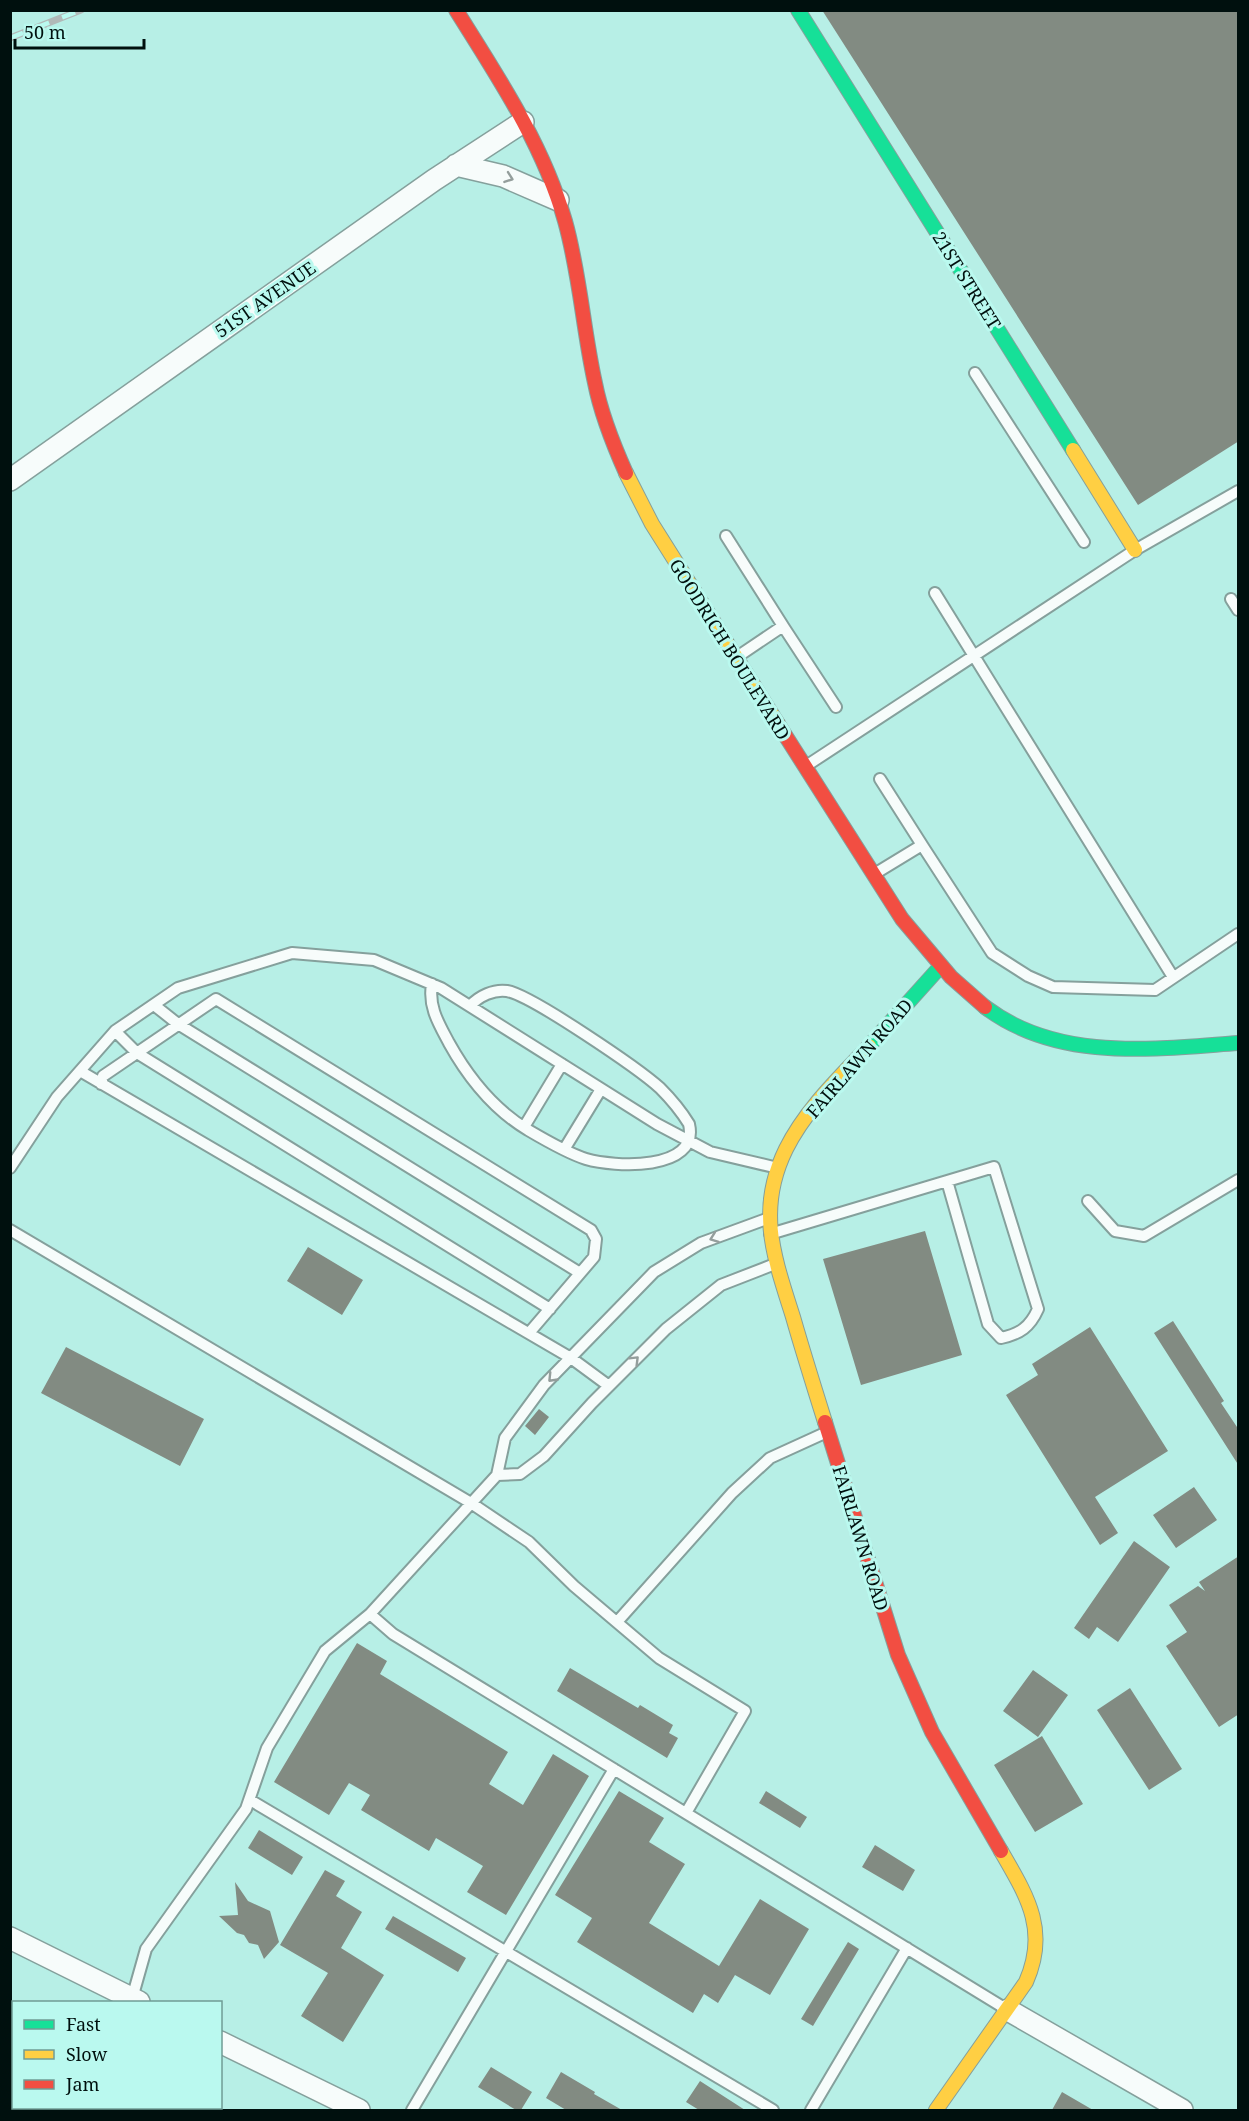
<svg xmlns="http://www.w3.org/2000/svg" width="1249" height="2121" viewBox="0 0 1249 2121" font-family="'Noto Serif',serif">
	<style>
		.built { fill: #b7efe6; fill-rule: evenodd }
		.building { fill: #828b82 }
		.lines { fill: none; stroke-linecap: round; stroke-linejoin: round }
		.lane-casing { stroke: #85a09c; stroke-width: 14 }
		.street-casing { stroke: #85a09c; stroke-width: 24 }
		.fast-casing { stroke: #85a09c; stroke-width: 16 }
		.slow-casing { stroke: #85a09c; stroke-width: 16 }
		.jam-casing { stroke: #85a09c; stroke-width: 16 }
		.lane { stroke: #f7fcfb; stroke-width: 10 }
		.street { stroke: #f7fcfb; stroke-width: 21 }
		.fast { stroke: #16e098; stroke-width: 14 }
		.slow { stroke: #ffcf43; stroke-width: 14 }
		.jam { stroke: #f24e42; stroke-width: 14 }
		.rail-casing { stroke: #b1b9b8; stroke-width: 7 }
		.rail { stroke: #baf9ef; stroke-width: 4.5; stroke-dasharray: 14; stroke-linecap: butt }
		.oneway { stroke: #949e9c }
		.labels { text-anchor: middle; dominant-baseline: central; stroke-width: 6; stroke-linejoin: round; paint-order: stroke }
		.street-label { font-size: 18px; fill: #00100e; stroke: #baf9ef }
	</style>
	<rect width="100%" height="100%" fill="#c8ebe5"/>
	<!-- built -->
	<path class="built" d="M11 11H1238V2110H11ZM14 2002H220V2108H14Z"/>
	<!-- building -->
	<path class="building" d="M822 10H1239V441L1138 505Z
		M925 1231 962 1355 861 1385 823 1259Z
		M308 1247 363 1280 342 1315 287 1281Z
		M1173 1321 1224 1401 1221 1403 1239 1430V1466L1154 1333Z
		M1090 1327 1168 1451 1095 1497 1118 1533 1100 1545 1006 1395 1038 1375 1032 1364Z
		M66 1347 204 1419 180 1466 41 1393Z
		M539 1409 549 1417 535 1435 525 1426Z
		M1194 1487 1217 1520 1176 1548 1153 1515Z
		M1134 1541 1170 1567 1118 1642 1097 1627 1089 1639 1074 1628Z
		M1239 1556V1714L1219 1727 1166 1646 1187 1632 1169 1605 1198 1586 1205 1591 1199 1582Z
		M357 1643 387 1661 380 1674 508 1752 489 1784 523 1805 553 1754 589 1776 506 1915 467 1892 483 1866 436 1838 429 1851 361 1810 370 1795 349 1783 329 1815 274 1782Z
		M570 1668 638 1708 640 1705 673 1725 669 1733 678 1738 667 1758 557 1691Z
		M1033 1670 1068 1695 1038 1737 1003 1711Z
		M1130 1688 1182 1769 1149 1790 1097 1710Z
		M1042 1736 1083 1804 1035 1832 994 1765Z
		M619 1791 664 1818 649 1842 685 1864 649 1923 719 1966 760 1899 809 1929 770 1995 735 1975 718 2003 704 1994 693 2013 577 1942 592 1918 555 1895Z
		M766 1791 807 1817 800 1828 759 1803Z
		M259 1830 303 1857 292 1875 248 1848Z
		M875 1845 915 1870 903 1891 862 1867Z
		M325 1870 345 1881 336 1896 362 1912 341 1948 384 1975 343 2042 301 2016 328 1973 280 1945Z
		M235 1882 248 1901 270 1911 279 1942 264 1959 258 1945 249 1943 244 1935 237 1933 219 1916 238 1915Z
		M393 1916 466 1958 458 1972 385 1929Z
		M848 1942 859 1949 813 2026 801 2019Z
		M491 2067 532 2092 521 2110H516L478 2087Z
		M561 2072 595 2092 594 2094 622 2110H566L546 2098Z
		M700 2081 745 2110H699L686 2102Z
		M1062 2092 1093 2110H1052Z"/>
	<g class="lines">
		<defs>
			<path id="lane" d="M975 373 1084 542
				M726 536 783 626
				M935 593 1173 977
				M1231 599 1238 610
				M737 657 783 626 836 707
				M806 766 1135 550 1238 491
				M880 779 922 845
				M876 873 922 845 992 953 1028 976 1053 987 1155 990 1238 934
				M432 984C428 1007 439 1024 449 1043 469 1079 493 1109 528 1130 545 1140 567 1153 586 1159 613 1167 700 1172 689 1124 681 1111 671 1099 660 1088 639 1069 531 995 507 991 494 989 479 996 470 1006
				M154 1005 178 1024 580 1273
				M115 1031 137 1053 550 1309
				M80 1071 571 1358 609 1386
				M101 1084 103 1076 216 999 591 1230 596 1239 594 1257 529 1333
				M524 1127 562 1064
				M565 1148 601 1089
				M10 1168 57 1097 115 1031 178 988 292 953 374 960 441 988 657 1124 710 1152 778 1168
				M1088 1201 1115 1231 1144 1236 1238 1180
				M769 1218 701 1243 654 1272 544 1385 505 1438 497 1475 520 1474 544 1456 592 1403 666 1329 721 1285 775 1264
				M10 1230 471 1503 529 1542 574 1586 659 1658 745 1711 686 1813
				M770 1234 994 1167 1038 1309C1030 1327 1020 1334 1001 1338L988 1324 947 1181
				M370 1614 393 1634 1006 2009
				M617 1622 732 1493 770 1458 827 1432
				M250 1800 773 2110
				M131 2002 146 1949 246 1809 267 1748 325 1651 370 1614 497 1475
				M80 2110 82 2108
				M412 2110 614 1769
				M811 2110 907 1948"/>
			<path id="street" d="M456 165 503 176 558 200
				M10 480 434 180 523 122
				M10 1938 139 2002
				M1008 2010 1182 2110
				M220 2042 359 2110"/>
			<path id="fast" d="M798 10 1073 450
				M985 1007C1058 1062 1153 1049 1238 1043
				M869 1046 940 967"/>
			<path id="slow" d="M1073 450 1135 550
				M626 473 652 524 778 724
				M825 1422C814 1387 803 1352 793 1317 774 1257 756 1210 786 1149 806 1109 839 1078 869 1046
				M936 2110 1026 1982C1049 1930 1027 1896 1001 1851"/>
			<path id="jam" d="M456 10C498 77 543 144 565 221 580 274 583 329 595 383 601 414 613 444 626 473
				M778 724 902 919 951 977 985 1007
				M825 1422 898 1655 932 1732 1001 1851"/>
		</defs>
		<!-- lane casing -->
		<use href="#lane" class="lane-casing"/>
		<!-- street casing -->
		<use href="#street" class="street-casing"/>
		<!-- fast casing -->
		<use href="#fast" class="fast-casing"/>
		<!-- slow casing -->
		<use href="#slow" class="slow-casing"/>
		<!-- jam casing -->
		<use href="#jam" class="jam-casing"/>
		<!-- lane -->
		<use href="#lane" class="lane"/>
		<!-- street -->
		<use href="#street" class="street"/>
		<!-- fast -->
		<use href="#fast" class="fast"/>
		<!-- slow -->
		<use href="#slow" class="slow"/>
		<!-- jam -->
		<use href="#jam" class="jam"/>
		<defs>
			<path id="rail" d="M10 38 81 10"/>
		</defs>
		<!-- rail casing -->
		<use href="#rail" class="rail-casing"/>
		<!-- rail -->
		<use href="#rail" class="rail"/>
	</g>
	<!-- one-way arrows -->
	<defs><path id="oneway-chevron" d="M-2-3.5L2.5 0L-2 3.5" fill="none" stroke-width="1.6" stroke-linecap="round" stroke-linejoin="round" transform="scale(1.5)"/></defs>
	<g class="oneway">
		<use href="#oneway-chevron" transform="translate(509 178) rotate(20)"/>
		<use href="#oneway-chevron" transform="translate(714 1238) rotate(160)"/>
		<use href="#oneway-chevron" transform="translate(635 1360) rotate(-45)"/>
		<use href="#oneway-chevron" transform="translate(552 1378) rotate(134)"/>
	</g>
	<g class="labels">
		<!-- street labels -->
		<g class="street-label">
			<text transform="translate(967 280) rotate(58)">21ST STREET</text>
			<text transform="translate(265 299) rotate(-35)">51ST AVENUE</text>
			<text transform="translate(730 649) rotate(58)">GOODRICH BOULEVARD</text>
			<text transform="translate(859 1058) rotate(-49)">FAIRLAWN ROAD</text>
			<text transform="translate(861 1538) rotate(73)">FAIRLAWN ROAD</text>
		</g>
	</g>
	<!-- border -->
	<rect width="1249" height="2121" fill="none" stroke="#00100e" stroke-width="24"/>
	<!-- legend -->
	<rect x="12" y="2001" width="210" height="108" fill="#baf9ef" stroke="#709c95" stroke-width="1.5"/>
	<rect x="24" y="2020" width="30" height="9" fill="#16e098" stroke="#709c95" stroke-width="1.5"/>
	<text x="66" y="2031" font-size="18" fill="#00100e">Fast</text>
	<rect x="24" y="2050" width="30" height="9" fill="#ffcf43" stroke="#709c95" stroke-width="1.5"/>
	<text x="66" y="2061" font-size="18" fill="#00100e">Slow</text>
	<rect x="24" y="2080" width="30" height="9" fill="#f24e42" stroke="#709c95" stroke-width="1.5"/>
	<text x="66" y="2091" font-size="18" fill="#00100e">Jam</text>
	<!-- scale -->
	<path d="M15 39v9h129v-9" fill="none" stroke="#00100e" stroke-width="3"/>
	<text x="24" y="39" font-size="18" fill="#00100e" stroke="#baf9ef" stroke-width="4.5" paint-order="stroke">50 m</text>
</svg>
